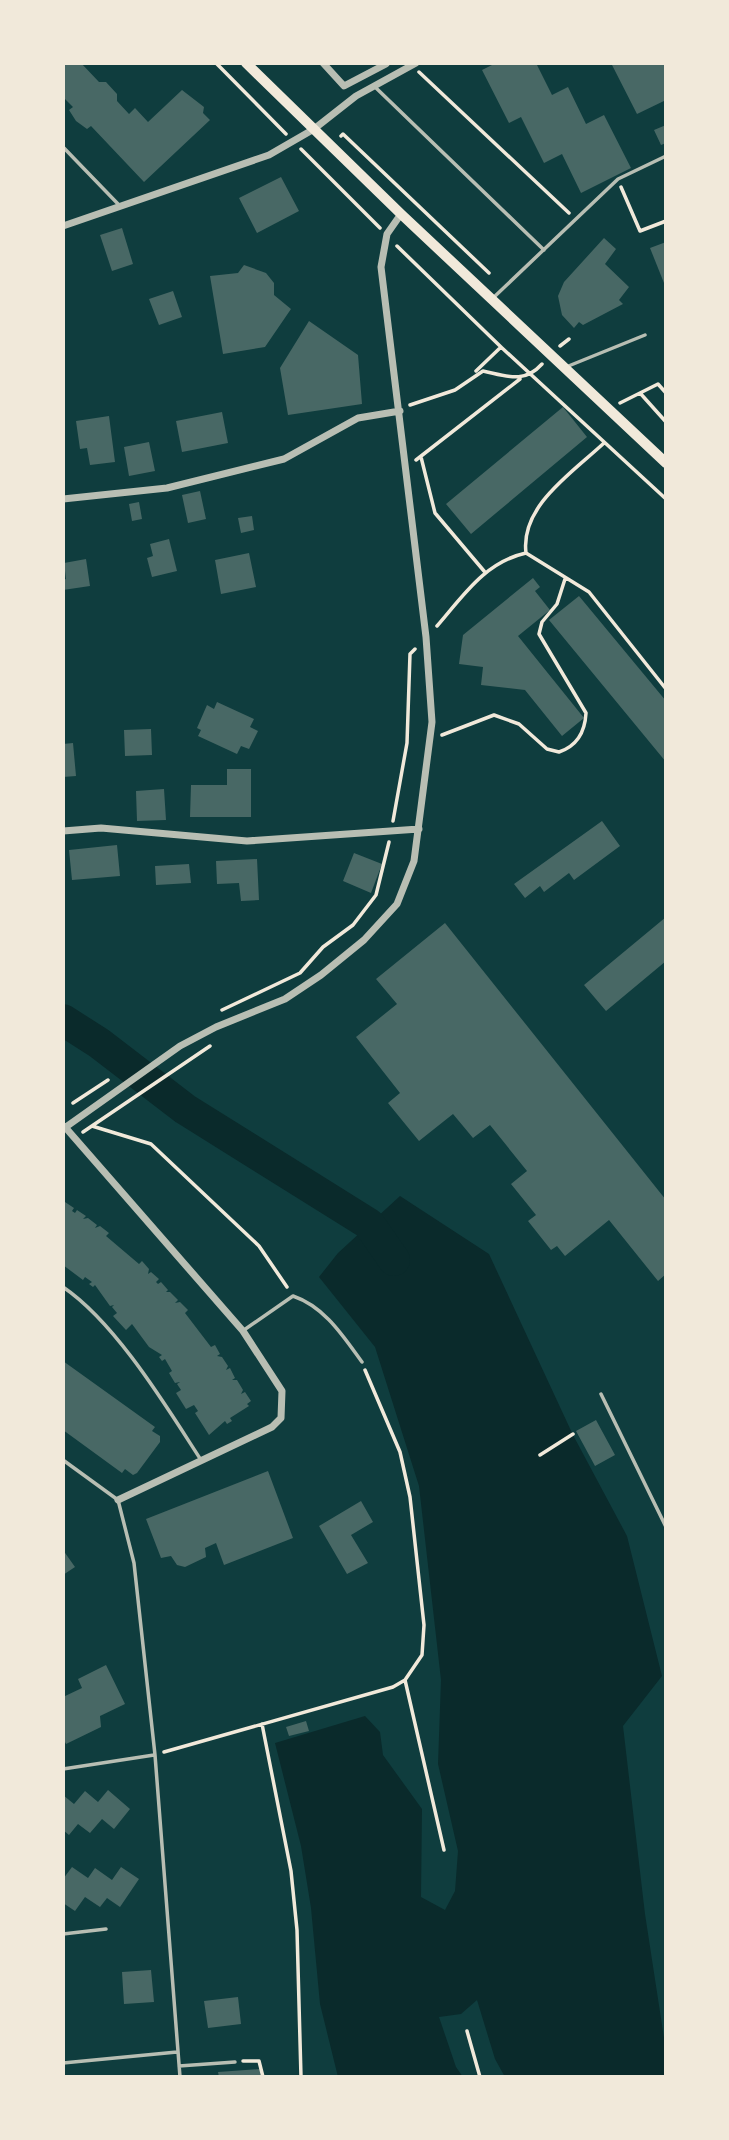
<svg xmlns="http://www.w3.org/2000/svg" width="729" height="2140" viewBox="0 0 729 2140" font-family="Helvetica,sans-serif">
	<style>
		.water { fill: #0a2a2b }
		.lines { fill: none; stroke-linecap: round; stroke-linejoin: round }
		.river { stroke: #0a2a2b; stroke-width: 32 }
		.building { fill: #486865 }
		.path { stroke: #f1e9da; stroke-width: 3.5 }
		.service { stroke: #b8beb3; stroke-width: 3.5 }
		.minor { stroke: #b8beb3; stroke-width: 7 }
		.secondary { stroke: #f1e9da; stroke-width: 10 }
	</style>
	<rect width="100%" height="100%" fill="#0f3d3e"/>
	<!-- water -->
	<path class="water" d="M400 1196 489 1254 573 1435 627 1536 662 1676 623 1726 645 1914 666 2051V2077H505L495 2059 477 2000 461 2014 439 2017 456 2067 463 2077H338L320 2004 311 1908 301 1846 275 1743 365 1716 380 1732 383 1755 422 1809 421 1897 445 1910 455 1891 458 1851 438 1764 441 1680 419 1486 375 1347 319 1277 338 1253Z"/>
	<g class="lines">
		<!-- river -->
		<path class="river" d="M63 1020 99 1043 185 1109 369 1224 394 1260"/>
	</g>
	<!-- building -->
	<path class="building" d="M63 63H81L99 82H106L117 94V101L129 114 135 108 148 122 182 90 204 107 203 113 210 120 144 182 91 126 87 129 76 121 69 110 73 107 63 97Z
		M496 63H536L552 95 568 87 586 124 604 115 631 168 581 193 562 154 544 163 521 117 509 123 482 70Z
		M611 63H666V100L637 114Z
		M666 125V143L661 145 654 130Z
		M281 177 299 211 257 233 239 198Z
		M122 228 133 264 112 271 100 235Z
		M604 238 616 249 605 264 629 287 619 300 623 304 583 325 579 322 574 328 562 315 558 296 564 282Z
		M666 242V288L650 248Z
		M244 265 266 273 274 283V295L291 309 265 347 223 354 210 276 238 273Z
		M173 291 182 317 159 325 149 299Z
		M309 321 358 355 362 404 288 415 280 368Z
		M563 407 587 437 471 534 446 504Z
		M222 412 228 443 182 452 176 421Z
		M109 416 115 462 90 465 87 448 80 449 76 421Z
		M149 442 155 471 129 476 124 447Z
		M200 491 206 519 188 523 182 495Z
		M139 502 142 519 132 521 129 504Z
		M252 516 254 530 241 533 238 518Z
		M169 539 177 571 152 577 147 558 153 556 150 544Z
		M249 553 256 587 221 594 215 560Z
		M86 559 90 586 63 590V580L66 579 64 563Z
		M533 578 540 587 535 591 550 610 518 636 584 718 562 736 525 690 481 685 483 667 459 664 463 635Z
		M579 596 666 701V762L549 620Z
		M217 702 254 719 250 727 258 731 249 749 241 746 237 754 198 736 201 730 197 728 207 705 214 709Z
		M151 729 152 755 125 756 124 730Z
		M73 743 76 776 63 777V744Z
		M227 769H251V817H190L191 785H227Z
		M164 789 166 820 137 821 136 791Z
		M602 821 620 846 574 880 569 873 544 892 540 886 525 898 514 884Z
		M117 845 120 876 72 880 69 850Z
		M354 853 382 864 371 893 343 881Z
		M257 859 259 900 241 901 239 883 217 884 216 861Z
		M189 864 191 883 156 885 155 866Z
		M666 917V961L606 1011 584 985Z
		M445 923 666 1200V1274L658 1281 609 1220 565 1256 557 1246 551 1250 528 1221 536 1215 511 1184 527 1171 490 1125 473 1138 453 1114 419 1141 388 1103 400 1093 356 1037 397 1004 376 979Z
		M65 1202 74 1208 72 1211 75 1213 77 1210 86 1216 83 1219 88 1218 97 1225 95 1228 100 1226 109 1233 106 1236 139 1264 142 1261 149 1269 148 1274 151 1272 159 1279 156 1282 158 1284 161 1282 168 1290 166 1292H170L178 1300 175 1303 180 1302 188 1310 185 1313 211 1347 215 1345 220 1354 217 1356 222 1357 228 1366 226 1370 230 1368 235 1378 232 1380H237L243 1390 241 1394 245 1392 251 1401 247 1404 249 1406 230 1418 232 1421 227 1424 225 1421 209 1435 195 1413 198 1411 194 1405 186 1409 176 1393 181 1390 177 1384 180 1382 175 1383 169 1373 172 1371 165 1359 162 1361 159 1357 162 1355 149 1347 132 1324 126 1330 113 1316 117 1313 112 1307 114 1305 110 1306 95 1285 93 1287 89 1284 92 1282 85 1277 83 1280 63 1265Z
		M63 1361 155 1427 152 1431 160 1436V1442L137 1473 133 1475 125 1469 122 1473 63 1430Z
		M596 1420 615 1455 595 1466 576 1431Z
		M268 1471 293 1538 224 1565 216 1543 205 1548 206 1557 185 1567 177 1565 171 1556 161 1558 146 1519Z
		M361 1501 373 1522 351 1535 368 1563 347 1574 319 1526Z
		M63 1550 75 1567 63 1575Z
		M106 1665 125 1704 100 1716 101 1727 66 1744 63 1738V1697L82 1688 78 1679Z
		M306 1721 309 1731 289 1736 286 1727Z
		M108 1790 130 1809 114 1829 102 1819 90 1833 78 1824 69 1835 63 1830V1795L74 1804 85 1791 98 1802Z
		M72 1867 88 1878 95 1868 112 1880 121 1867 139 1879 120 1907 107 1898 100 1907 85 1897 75 1911 63 1903V1879Z
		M151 1970 154 2002 124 2004 122 1972Z
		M238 1997 241 2024 208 2028 204 2001Z
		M260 2069 261 2077H219L218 2072Z"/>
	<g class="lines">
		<!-- path -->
		<path class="path" d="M216 63 286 134
			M419 72 569 213
			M341 136 343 134 489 273
			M301 149 380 228
			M621 187 640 231 666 221
			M397 246 501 347 666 499
			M560 346 569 339
			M476 371 501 347
			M640 393 666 422
			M620 403 658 384 666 393
			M410 405 455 390 483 371C507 376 524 384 542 364
			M421 457 435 513 484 571
			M416 460 520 379
			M526 553C520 506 573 472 604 443
			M437 626C463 596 485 562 526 553L589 592 666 689
			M442 735 494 715 519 724 547 749 559 752C577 746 585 732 586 713L539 634 542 622 557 604 565 579
			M393 821 407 743 410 654 415 649
			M222 1010 300 973 323 947 353 925 376 895 389 842
			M73 1103 108 1080
			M92 1126 151 1144 259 1246 287 1287
			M83 1132 210 1046
			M540 1455 573 1434
			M405 1680 444 1850
			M262 1724 291 1871 297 1930 301 2077
			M164 1752 393 1687 405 1680 422 1655 424 1625 410 1497 400 1452 365 1370
			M467 2031 480 2077
			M243 2061H259L263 2077"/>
		<!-- service -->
		<path class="service" d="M374 86 544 250
			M63 147 119 205
			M493 298 618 179 666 156
			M566 367 645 335
			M63 1287C116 1323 166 1406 201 1460
			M244 1330 293 1296C325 1307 343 1336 362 1362
			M601 1394 666 1527
			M63 1460 118 1500 134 1563 155 1755 180 2077
			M63 1769 154 1755
			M63 1934 106 1929
			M63 2063 177 2052
			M179 2066 235 2062"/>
		<!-- minor -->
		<path class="minor" d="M323 63 344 86 386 64
			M63 226 269 155 314 129 356 96 416 63
			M63 499 167 488 284 459 358 418 400 411
			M63 831 101 828 247 841 419 829
			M65 1127 243 1331 282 1391 281 1418 272 1427 118 1500
			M63 1129 180 1046 216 1027 285 999 321 975 364 940 397 904 414 861 432 722 426 637 381 267 387 234 401 214"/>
		<!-- secondary -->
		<path class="secondary" d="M246 63 401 214 666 463"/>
	</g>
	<!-- border -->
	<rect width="729" height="2140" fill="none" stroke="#f1e9da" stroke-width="130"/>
</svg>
